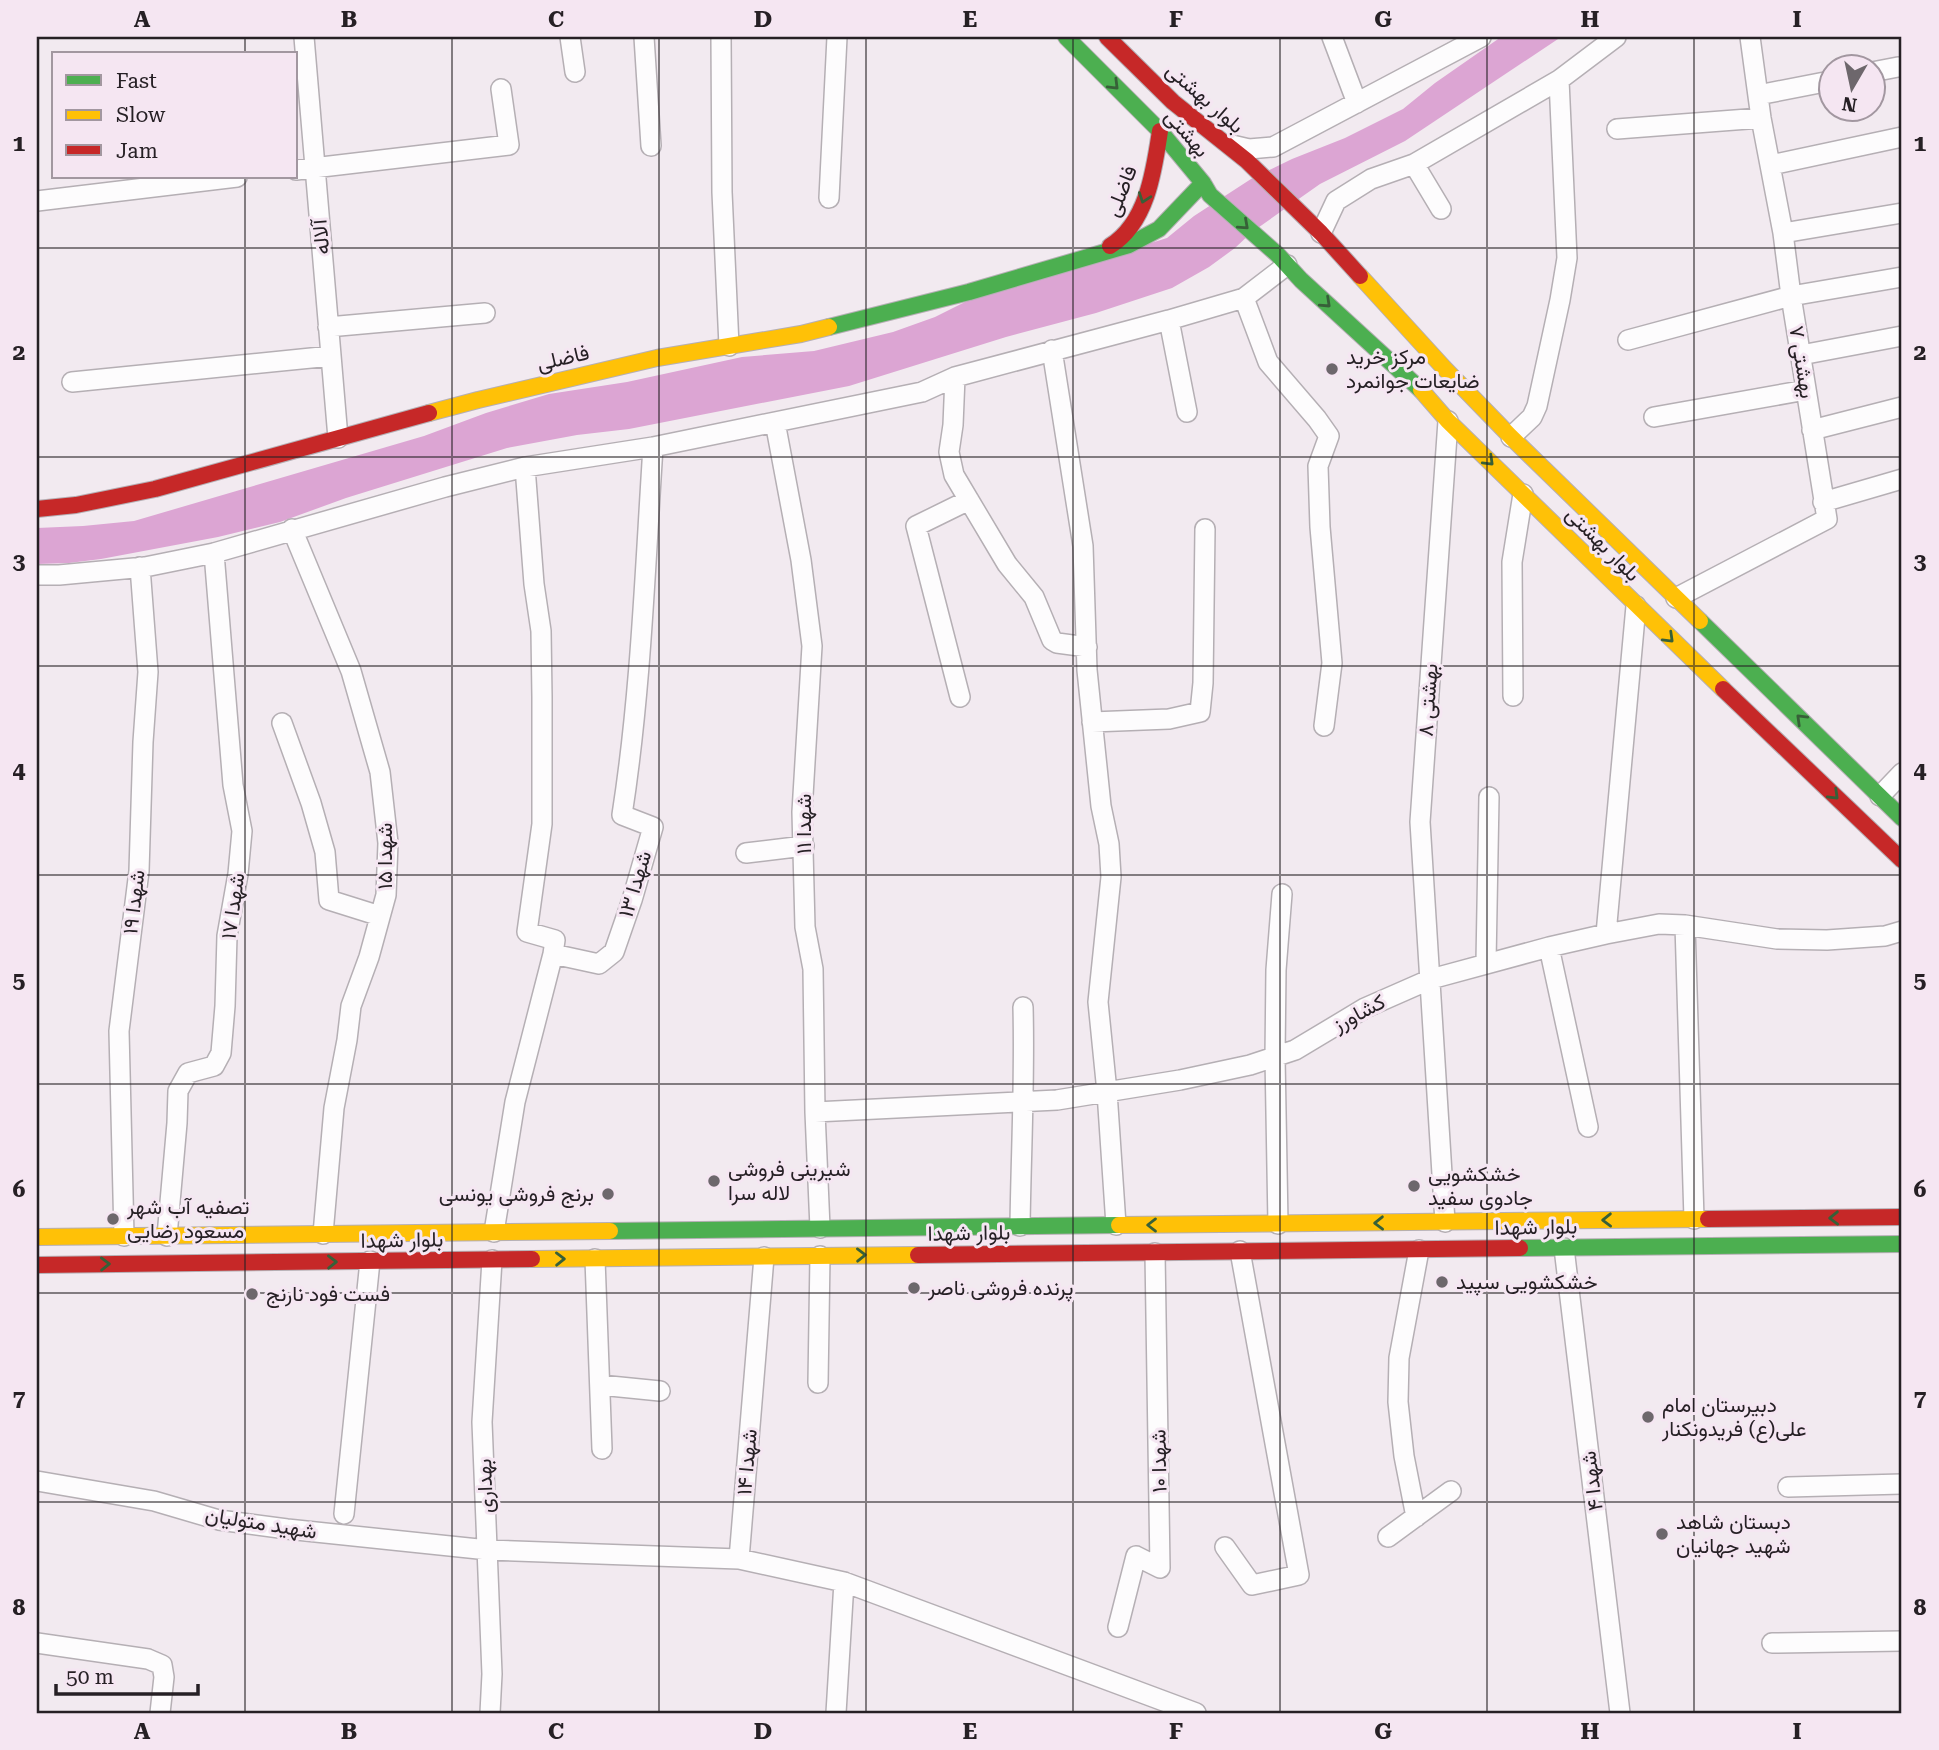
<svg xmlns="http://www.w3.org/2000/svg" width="1939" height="1750" viewBox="0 0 1939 1750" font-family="'Roboto Serif',Vazirmatn,serif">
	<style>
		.water { fill: #dca5d3 }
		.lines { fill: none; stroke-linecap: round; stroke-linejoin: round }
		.street-casing { stroke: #b5afb4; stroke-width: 22 }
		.fast-casing { stroke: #b5afb4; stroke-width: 18 }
		.slow-casing { stroke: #b5afb4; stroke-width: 18 }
		.jam-casing { stroke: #b5afb4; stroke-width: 18 }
		.street { stroke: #fdfcfd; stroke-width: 19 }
		.fast { stroke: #4caf50; stroke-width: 16 }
		.slow { stroke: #ffc107; stroke-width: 16 }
		.jam { stroke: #c62828; stroke-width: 16 }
		.oneway { stroke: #376038 }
		.grid { fill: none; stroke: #262025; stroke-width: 2; stroke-opacity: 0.55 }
		.poi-dot { fill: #6d676c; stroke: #f5e6f2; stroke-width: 2.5 }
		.labels { text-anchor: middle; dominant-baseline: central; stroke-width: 6; stroke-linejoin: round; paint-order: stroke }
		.street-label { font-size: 21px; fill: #262025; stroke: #f5e6f2 }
		.poi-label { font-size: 21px; fill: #262025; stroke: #f5e6f2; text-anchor: start }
		.neatline { fill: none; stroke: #262025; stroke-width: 2.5 }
		.grid-label { font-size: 23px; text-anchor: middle; font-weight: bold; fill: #262025 }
	</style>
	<rect width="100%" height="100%" fill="#f2eaf0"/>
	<!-- water -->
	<path class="water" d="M1501 37H1561L1405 141 1320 184 1252 232 1235 248 1209 267 1172 288 1096 313 1006 337 849 386 629 429 577 435 507 448 346 498 280 522 218 537 101 559 69 563 37 564V528L83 526 134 521 424 436 486 413 549 394 627 382 742 357 814 351 893 332 935 317 969 300 1167 238 1194 216 1251 179 1292 159 1345 138 1403 109 1435 83Z"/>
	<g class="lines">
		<defs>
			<path id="street" d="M304 37 338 438
				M570 37 575 72
				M644 37 651 146
				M721 37 722 192 729 346
				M1332 37 1357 103
				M1872 72 1898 67
				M1758 95 1830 81
				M1617 129 1761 118
				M1232 145 1249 149 1273 147 1481 37
				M1414 164 1441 209
				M1771 165 1902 137
				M296 170 509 145 501 89
				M829 198 837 37
				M37 201 237 177
				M1321 233 1336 201 1371 179 1414 164 1559 80 1616 37
				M1783 233 1902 213
				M1244 298 1268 362 1317 419 1329 436 1318 466 1320 527 1332 663 1324 726
				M1169 320 1187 412
				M328 327 485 313
				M1628 340 1791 296 1902 277
				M1052 350 1083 546 1087 670 1101 806 1109 844 1111 877 1098 1002 1107 1092 1116 1225
				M1801 355 1902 336
				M955 377 953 425 949 452 954 475 1007 564 1034 597 1052 640 1057 643 1087 647
				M72 382 331 356
				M1654 417 1806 390
				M775 422 801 560 812 646 802 812 805 927 813 969 815 1112 820 1228
				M1812 430 1902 407
				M1511 437 1532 417 1537 406 1560 300 1567 258 1559 80
				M525 467 534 584 541 631 542 697V824L527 932 555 940 553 954
				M1823 502 1902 479
				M292 529 351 671 380 772 388 843 386 895 369 957 351 1006 347 1040 334 1108 323 1234
				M37 575H59L145 567 214 553 445 487 525 467 653 447 922 392 955 377 1169 320 1244 298 1287 265
				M1676 598 1827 519 1791 296 1783 233 1761 118 1750 37
				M1513 696 1512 562 1523 494
				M960 697 916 526 969 500
				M1092 722 1169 719 1200 712 1203 683 1205 529
				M282 723 311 803 325 852 329 900 380 916
				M1880 796 1902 773
				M746 853 804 846
				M1685 925 1694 1219
				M1606 934 1636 606
				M1549 947 1588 1127
				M1486 962 1489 797
				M815 1112 1057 1100 1180 1080 1250 1065 1295 1050 1365 1008 1431 979 1549 947 1606 934 1659 924 1685 925 1777 939 1827 940 1885 936 1902 931
				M1445 1222 1420 822 1448 421
				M1278 1224 1275 1057 1276 970 1282 894
				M1020 1226C1021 1153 1025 1080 1023 1007
				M494 1232 515 1102 553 954 599 964 614 952 632 900 653 827 622 815C641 693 645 569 653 447
				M124 1236 119 1031 139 871 143 742 148 672 140 567
				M167 1236 177 1123 178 1091 188 1073 214 1066 221 1053 225 1006 227 936 238 874 242 831 233 785 214 553
				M1564 1248 1620 1713
				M764 1257 739 1559 844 1582 1196 1713
				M595 1259 602 1449
				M818 1383 820 1256
				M600 1385 660 1391
				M37 1481 154 1501 219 1520 287 1529 488 1550 739 1559
				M1788 1487 1902 1484
				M344 1514 370 1261
				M1416 1517 1404 1456 1398 1402 1399 1358 1419 1250
				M1388 1537 1451 1491
				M1225 1547 1252 1585 1299 1575 1240 1251
				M1118 1627 1136 1556 1160 1568 1155 1253
				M37 1643 148 1659 162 1665 164 1677 160 1713
				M1772 1643 1902 1641
				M490 1713 492 1674 482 1422 492 1260
				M836 1713 844 1582"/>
			<path id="fast" d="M1066 37 1160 131 1203 183 1210 195 1278 255 1301 280 1421 390
				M829 327 969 292 1129 245 1159 229 1203 183
				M1700 621 1902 818
				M610 1231 1119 1225
				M1520 1248 1902 1244"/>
			<path id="slow" d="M1360 276 1444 368 1511 437 1700 621
				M1421 390 1448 421 1723 689
				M429 413 478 400 657 358 801 334 829 327
				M1119 1225 1708 1219
				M37 1237 610 1231
				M532 1259 918 1255"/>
			<path id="jam" d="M1107 37 1173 102 1247 161 1321 233 1360 276
				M1110 246C1147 223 1154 171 1160 131
				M37 509 76 505 155 489 429 413
				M1723 689 1902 860
				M1708 1219 1902 1217
				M918 1255 1520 1248
				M37 1265 532 1259"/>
		</defs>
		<!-- street casing -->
		<use href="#street" class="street-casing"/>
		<!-- fast casing -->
		<use href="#fast" class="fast-casing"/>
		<!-- slow casing -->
		<use href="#slow" class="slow-casing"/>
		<!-- jam casing -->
		<use href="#jam" class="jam-casing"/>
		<!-- street -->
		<use href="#street" class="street"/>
		<!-- fast -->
		<use href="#fast" class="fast"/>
		<!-- slow -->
		<use href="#slow" class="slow"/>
		<!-- jam -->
		<use href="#jam" class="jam"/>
	</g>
	<!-- one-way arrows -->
	<defs><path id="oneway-chevron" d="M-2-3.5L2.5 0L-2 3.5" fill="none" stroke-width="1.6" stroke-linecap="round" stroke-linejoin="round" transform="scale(1.75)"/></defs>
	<g class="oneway">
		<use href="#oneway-chevron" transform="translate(1114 85) rotate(45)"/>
		<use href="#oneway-chevron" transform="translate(1144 198) rotate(109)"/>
		<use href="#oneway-chevron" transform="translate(1244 225) rotate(42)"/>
		<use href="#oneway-chevron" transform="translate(1326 303) rotate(43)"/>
		<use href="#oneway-chevron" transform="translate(1489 461) rotate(44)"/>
		<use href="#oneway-chevron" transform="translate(1669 638) rotate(44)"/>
		<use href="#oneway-chevron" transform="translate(1801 719) rotate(-136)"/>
		<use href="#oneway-chevron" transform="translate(1834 795) rotate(44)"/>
		<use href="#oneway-chevron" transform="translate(1834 1218) rotate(179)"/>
		<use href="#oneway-chevron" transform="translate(1607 1220) rotate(179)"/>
		<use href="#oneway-chevron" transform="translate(1379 1223) rotate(179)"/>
		<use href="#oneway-chevron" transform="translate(1152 1225) rotate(180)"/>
		<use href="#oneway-chevron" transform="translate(861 1255) rotate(-1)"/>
		<use href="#oneway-chevron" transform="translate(560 1259) rotate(-1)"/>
		<use href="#oneway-chevron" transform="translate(332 1262) rotate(-1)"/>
		<use href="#oneway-chevron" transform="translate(105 1264) rotate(-1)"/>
	</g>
	<!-- grid -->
	<path class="grid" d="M245 37V54M452 37V1713M659 37V1713M866 37V1713M1073 37V1713M1280 37V1713M1487 37V1713M1694 37V1713M245 177V1713M37 248H1902M37 457H1902M37 666H1902M37 875H1902M37 1084H1902M37 1293H1902M37 1502H1902"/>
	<!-- markers -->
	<g class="poi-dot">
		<circle cx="1332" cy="369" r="7"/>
		<circle cx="714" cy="1181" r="7"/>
		<circle cx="1414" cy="1186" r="7"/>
		<circle cx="608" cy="1194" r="7"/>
		<circle cx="113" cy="1219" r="7"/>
		<circle cx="1442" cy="1282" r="7"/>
		<circle cx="914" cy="1288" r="7"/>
		<circle cx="252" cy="1294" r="7"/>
		<circle cx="1648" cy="1417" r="7"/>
		<circle cx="1662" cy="1534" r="7"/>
	</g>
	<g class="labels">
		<!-- street labels -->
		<g class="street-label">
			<text transform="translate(1205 98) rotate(41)">بلوار بهشتی</text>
			<text transform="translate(1187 133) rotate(49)">بهشتی</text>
			<text transform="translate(1121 191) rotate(-68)">فاضلی</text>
			<text transform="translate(321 237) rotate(-95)">آلاله</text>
			<text transform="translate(563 358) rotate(-13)">فاضلی</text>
			<text transform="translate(1802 362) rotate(81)">بهشتی ۷</text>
			<text transform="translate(1603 544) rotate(45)">بلوار بهشتی</text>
			<text transform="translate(1428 700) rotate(-86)">بهشتی ۸</text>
			<text transform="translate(804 824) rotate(-90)">شهدا ۱۱</text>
			<text transform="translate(385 856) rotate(-90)">شهدا ۱۵</text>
			<text transform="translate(635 884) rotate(-73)">شهدا ۱۳</text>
			<text transform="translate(134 902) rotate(-83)">شهدا ۱۹</text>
			<text transform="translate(233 906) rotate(-82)">شهدا ۱۷</text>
			<text transform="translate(1359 1013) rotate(-28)">کشاورز</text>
			<text transform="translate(1536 1227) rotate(-1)">بلوار شهدا</text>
			<text transform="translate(969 1233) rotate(-1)">بلوار شهدا</text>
			<text transform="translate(402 1240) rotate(-1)">بلوار شهدا</text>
			<text transform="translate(1159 1461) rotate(-91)">شهدا ۱۰</text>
			<text transform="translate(747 1462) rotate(-85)">شهدا ۱۴</text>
			<text transform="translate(1592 1481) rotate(-97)">شهدا ۴</text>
			<text transform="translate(485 1486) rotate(-92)">بهداری</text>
			<text transform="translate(261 1523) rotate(9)">شهید متولیان</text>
		</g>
		<!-- poi labels -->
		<g class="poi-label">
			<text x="1346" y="357">مرکز خرید<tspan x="1346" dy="24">ضایعات جوانمرد</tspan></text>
			<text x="728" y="1169">شیرینی فروشی<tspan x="728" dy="24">لاله سرا</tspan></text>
			<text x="1428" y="1174">خشکشویی<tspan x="1428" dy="24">جادوی سفید</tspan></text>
			<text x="594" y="1194" text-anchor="end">برنج فروشی یونسی</text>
			<text x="127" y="1207">تصفیه آب شهر<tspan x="127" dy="24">مسعود رضایی</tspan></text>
			<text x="1456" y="1282">خشکشویی سپید</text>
			<text x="928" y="1288">پرنده فروشی ناصر</text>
			<text x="266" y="1294">فست فود نارنج</text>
			<text x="1662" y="1405">دبیرستان امام<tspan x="1662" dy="24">علی(ع) فریدونکنار</tspan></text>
			<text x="1676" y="1522">دبستان شاهد<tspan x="1676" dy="24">شهید جهانیان</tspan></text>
		</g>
	</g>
	<!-- border -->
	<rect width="1939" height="1750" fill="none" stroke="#f5e6f2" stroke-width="77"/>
	<!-- legend -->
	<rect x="52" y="52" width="245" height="126" fill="#f5e6f2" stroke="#a297a0" stroke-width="2"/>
	<rect x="66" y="75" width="35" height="10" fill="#4caf50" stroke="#a297a0" stroke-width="2"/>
	<text x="116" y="88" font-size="21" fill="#262025">Fast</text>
	<rect x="66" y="110" width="35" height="10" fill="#ffc107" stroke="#a297a0" stroke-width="2"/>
	<text x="116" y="122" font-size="21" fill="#262025">Slow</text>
	<rect x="66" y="145" width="35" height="10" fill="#c62828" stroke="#a297a0" stroke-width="2"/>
	<text x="116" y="158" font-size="21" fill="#262025">Jam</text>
	<!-- north arrow -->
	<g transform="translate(1852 88) rotate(189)"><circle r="33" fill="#f5e6f2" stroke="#a297a0" stroke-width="2"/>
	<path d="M0-5L12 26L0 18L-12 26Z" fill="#6d676c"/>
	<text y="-10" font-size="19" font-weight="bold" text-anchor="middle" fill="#262025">N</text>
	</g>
	<!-- scale -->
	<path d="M56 1684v10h142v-10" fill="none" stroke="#262025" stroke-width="3.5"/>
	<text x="66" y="1684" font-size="21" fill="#262025" stroke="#f5e6f2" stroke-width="5" paint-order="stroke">50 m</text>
	<rect x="38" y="38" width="1862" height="1674" class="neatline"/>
	<g class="grid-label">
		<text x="142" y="27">A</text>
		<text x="349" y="27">B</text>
		<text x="556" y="27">C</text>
		<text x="763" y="27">D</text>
		<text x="970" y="27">E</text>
		<text x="1176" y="27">F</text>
		<text x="1383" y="27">G</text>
		<text x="1590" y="27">H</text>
		<text x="1797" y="27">I</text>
		<text x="19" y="151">1</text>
		<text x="1920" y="151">1</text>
		<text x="19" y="360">2</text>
		<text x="1920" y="360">2</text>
		<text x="19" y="569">3</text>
		<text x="1920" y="569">3</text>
		<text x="19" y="778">4</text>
		<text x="1920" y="778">4</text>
		<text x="19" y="988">5</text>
		<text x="1920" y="988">5</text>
		<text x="19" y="1197">6</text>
		<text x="1920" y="1197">6</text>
		<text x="19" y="1406">7</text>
		<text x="1920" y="1406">7</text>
		<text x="19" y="1615">8</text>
		<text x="1920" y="1615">8</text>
		<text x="142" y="1739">A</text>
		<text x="349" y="1739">B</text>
		<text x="556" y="1739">C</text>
		<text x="763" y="1739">D</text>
		<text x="970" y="1739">E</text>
		<text x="1176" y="1739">F</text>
		<text x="1383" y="1739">G</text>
		<text x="1590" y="1739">H</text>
		<text x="1797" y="1739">I</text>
	</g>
</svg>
